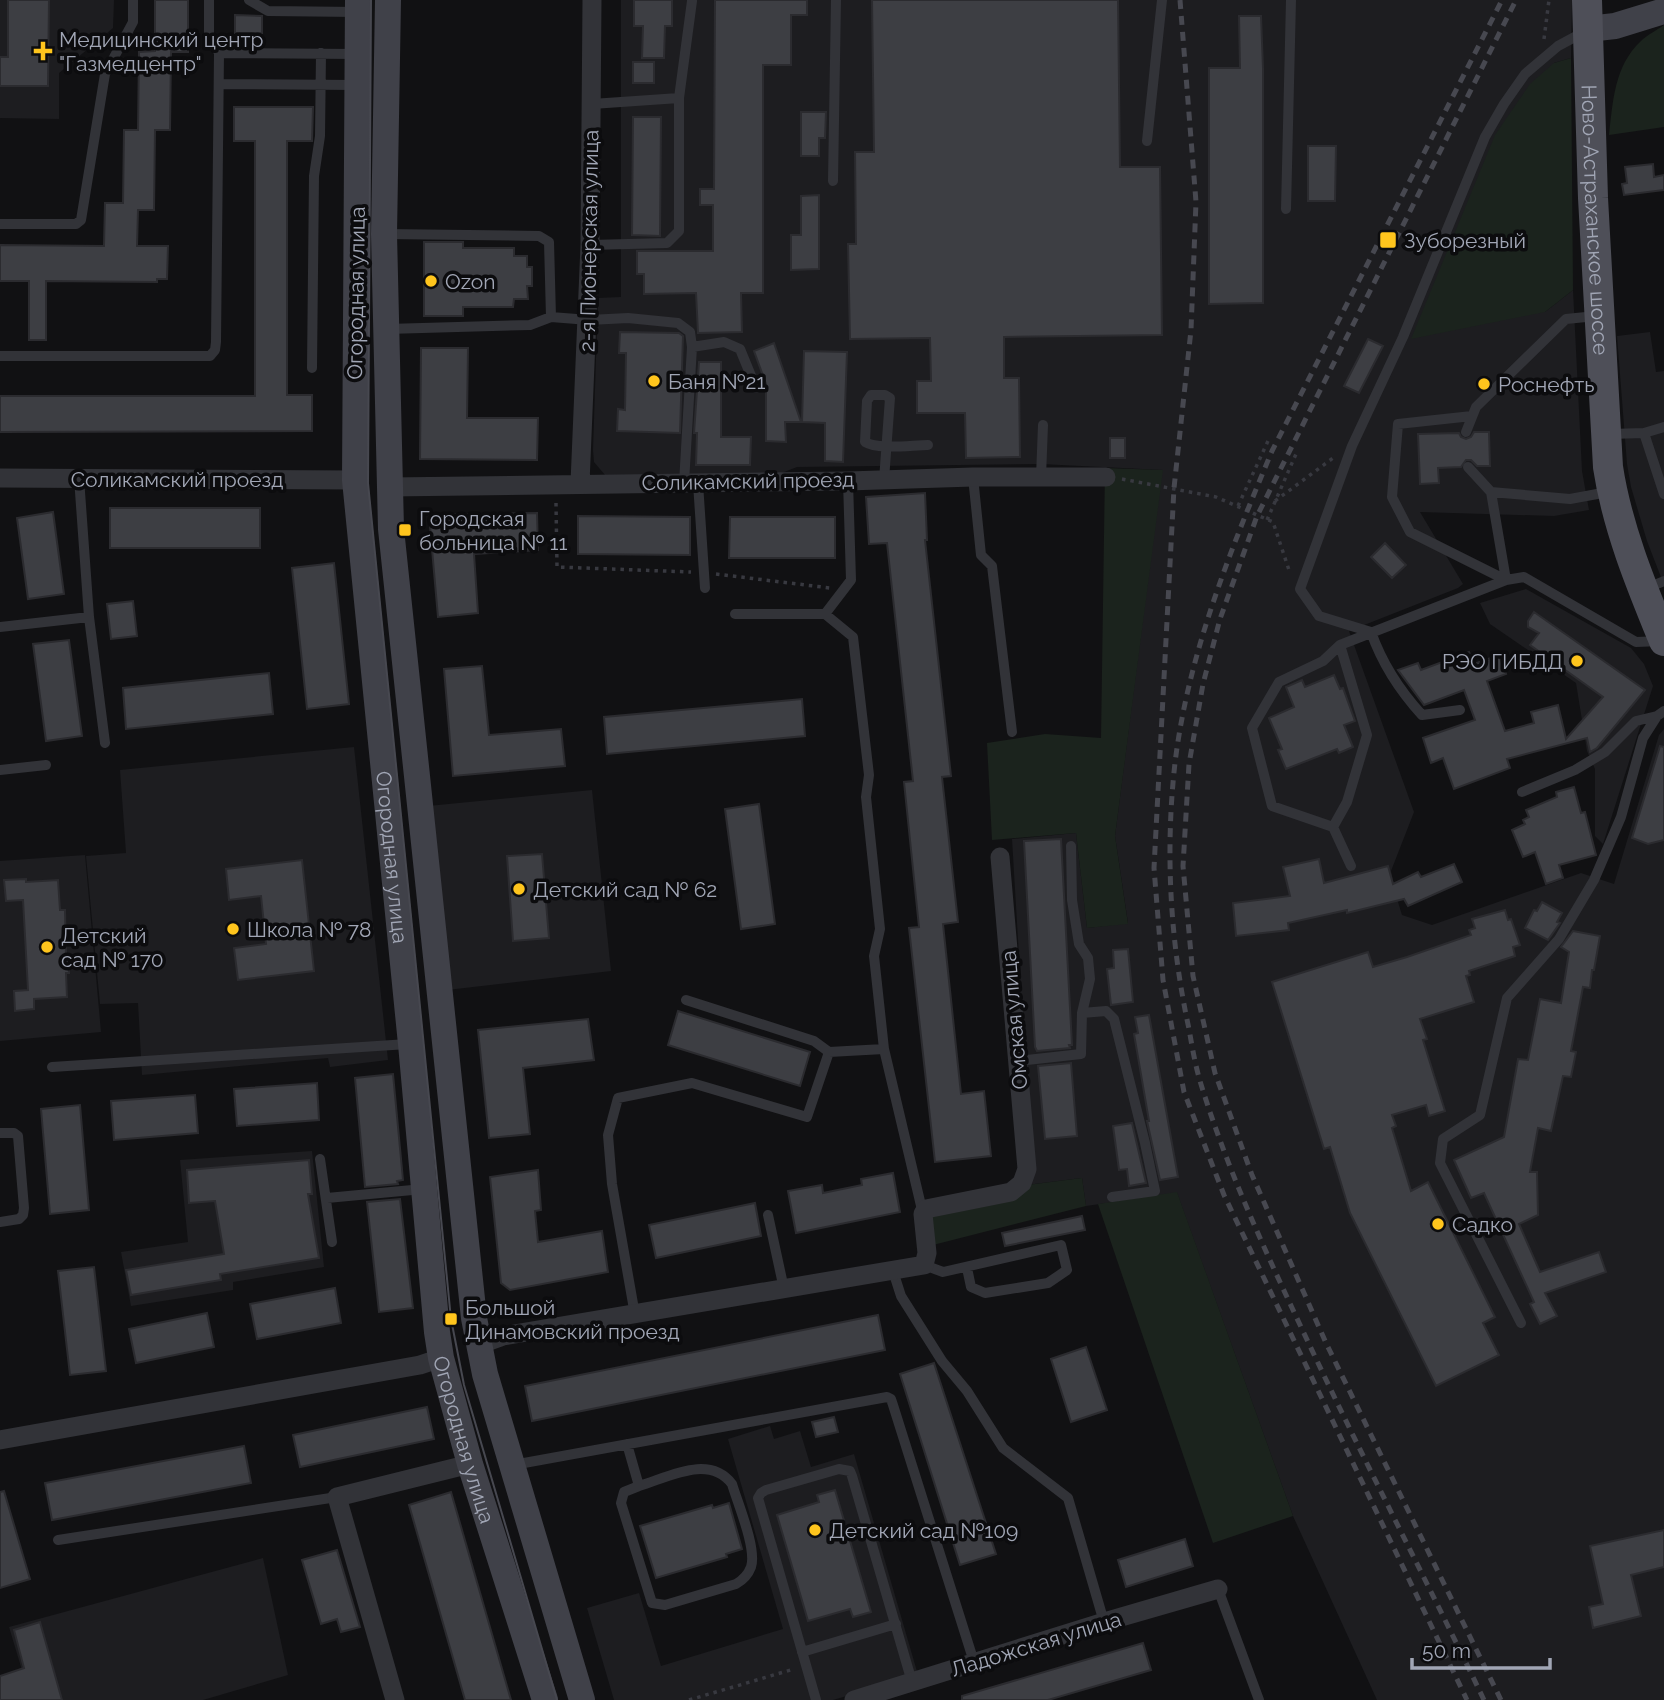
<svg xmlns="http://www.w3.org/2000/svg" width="1664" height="1700" viewBox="0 0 1664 1700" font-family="Raleway,sans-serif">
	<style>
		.built { fill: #1d1d20 }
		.green { fill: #1b231d }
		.building { fill: #3d3e43; stroke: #2b2b2f; stroke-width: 2 }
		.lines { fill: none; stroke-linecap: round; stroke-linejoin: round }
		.path { stroke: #383940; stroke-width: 3.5; stroke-dasharray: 3.5 5; stroke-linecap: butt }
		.lane { stroke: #323338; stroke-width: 10 }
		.street { stroke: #323338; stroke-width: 19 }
		.secondary { stroke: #404149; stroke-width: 26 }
		.primary { stroke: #4e4f58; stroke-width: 30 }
		.tram { stroke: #474850; stroke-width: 2 }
		.rail { stroke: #474850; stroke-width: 5; stroke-dasharray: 9 7; stroke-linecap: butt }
		.poi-dot { fill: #ffc51d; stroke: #0c0c0e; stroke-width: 2.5 }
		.labels { text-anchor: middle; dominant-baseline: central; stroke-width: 7; stroke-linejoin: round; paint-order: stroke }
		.poi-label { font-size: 21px; fill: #a1a6b5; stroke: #0c0c0e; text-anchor: start }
		.street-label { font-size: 21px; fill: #a1a6b5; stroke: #0c0c0e }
	</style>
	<rect width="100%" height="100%" fill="#111113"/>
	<!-- built -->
	<path class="built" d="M0 0H114L113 28 59 73V119L0 118Z
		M621 0H1572L1571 58 1554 63 1545 312 1573 290 1582 471 1589 510 1554 516 1420 512 1463 584 1458 588 1349 631 1414 812 1391 871 1398 902 1402 915 1432 925 1581 873 1614 884 1659 735 1664 729V1700H1377L1293 1516 1177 1193 1086 1206 1082 1178 1027 1185 1032 1173 1012 839 1076 833 1087 928 1128 923 1115 836 1162 470 1041 464 797 467 779 474 605 475 594 462 593 450 598 298 621 297Z
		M1650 332 1656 372 1664 371V585L1647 541 1631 487 1627 464 1617 336Z
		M1526 589 1631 648 1644 664 1653 686 1603 844 1595 836V769L1587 751 1576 683 1490 624 1480 603Z
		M354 747 388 1060 330 1067 328 1058 142 1075 138 1003 100 1004 86 856 126 853 120 770Z
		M592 790 611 971 447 990 428 806Z
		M85 855 101 1032 0 1041V861Z
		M312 1151 324 1267 233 1282V1290L131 1306 121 1252 188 1242 180 1160Z
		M770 1426 774 1439 800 1431 811 1467 854 1454 918 1675 833 1700H614L587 1608 639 1593 661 1666 783 1629 728 1439Z
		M263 1558 288 1675 203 1700H31L9 1627Z"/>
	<!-- green -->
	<path class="green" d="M1664 25V127L1609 135C1613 102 1614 66 1641 41 1647 35 1657 30 1664 25Z
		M1571 58 1573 290 1545 312 1411 339 1495 135 1530 84 1554 63Z
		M1105 468 1163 470 1115 836 1128 924 1087 928 1076 833 992 840 987 743 1045 734 1101 738Z
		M1082 1178 1086 1206 933 1245 930 1218 1027 1185Z
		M1177 1192 1293 1516 1213 1543 1098 1204Z"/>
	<!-- building -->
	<path class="building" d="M8 0H49L48 86H0V57H8Z
		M155 0H188V52H171L170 130H155L154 210H138L137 246H168L167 279H157V282L46 281V340H29V281H0V245L104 246 105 203H123L124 130H138L139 52 155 51Z
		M634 0H672V26H665L664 58H642L643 26H634Z
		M715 0H807V15H791V65H763V293H741L742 332 698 333 696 293 644 294V274H637V251H713V205H700V189H714Z
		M872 0H1118L1120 167H1160L1162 335 1004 337V378H1019L1020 457 966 458 965 413H917V381H931L930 338 850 339 848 244H856L855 152H874Z
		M235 15 262 16V33H235Z
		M1239 16H1261L1263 68V303L1209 304V68H1240Z
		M633 62H654V83H633Z
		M234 107H313L312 141H287V395H312V431L0 432V396H255V141H234Z
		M801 112H826L825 138H819V156H801Z
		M633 117H661L660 236 632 235Z
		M1308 146H1336L1335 201H1308Z
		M1653 164 1654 177 1664 175V190L1624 195 1622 184 1627 183 1625 167Z
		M819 195V269L791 270V235H801V196Z
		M424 242H463V248H514V256H527V267H532V286H527L528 299H514L513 307H463V316H424Z
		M620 332 679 333 683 336 680 433 617 431 618 409 625 410 626 353H619Z
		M1368 339 1383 346 1359 393 1344 386Z
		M774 343 801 422H785L786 442 766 441V384L754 351Z
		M421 348H468L467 418H538L537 460 420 459Z
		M804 351 847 352 843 462 825 461V423L802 422Z
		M699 362H721V437H751L750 465H696L697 433H694Z
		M1474 432H1489L1490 466H1477L1471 460H1466L1461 467 1438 468 1439 483 1420 484 1418 434 1459 433 1461 437 1466 439 1471 437Z
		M1110 438H1125V458H1110Z
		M925 493 927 540H925L951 776 942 777 958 922 943 924 961 1094 984 1091 991 1156 935 1162 909 928 919 927 904 782 913 781 887 543 869 544 866 497Z
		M110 508H260V548H110Z
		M53 512 64 594 28 599 17 518Z
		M537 513 538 550 474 554 478 613 438 617 429 515Z
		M578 516 690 517V555L578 554Z
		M730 517H835V558H729Z
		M1385 543 1406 565 1392 578 1371 557Z
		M334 563 349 704 307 709 292 568Z
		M133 601 137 636 111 639 107 604Z
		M1534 612 1645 690 1597 748 1590 752 1587 738 1507 759 1510 768 1454 789 1443 758 1431 763 1423 738 1475 720 1464 690 1424 705 1398 670 1418 663 1421 670 1469 652 1474 664 1499 655 1506 674 1487 681 1505 731 1534 723 1531 712 1558 705 1566 739 1603 697 1530 645 1539 633 1528 627V621Z
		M69 640 82 736 46 741 33 644Z
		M482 666 489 735 561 729 565 766 453 776 444 669Z
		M269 673 273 714 126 729 123 688Z
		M1334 675 1340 689 1343 688 1355 721 1344 725 1353 747 1339 753 1337 749 1286 769 1278 750 1282 749 1269 718 1294 707 1286 687 1302 680 1305 687Z
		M802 699 805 736 607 754 604 717Z
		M1660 746 1664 747V840L1648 844 1632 838Z
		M1574 787 1581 813 1585 812 1596 855 1559 865 1563 878 1546 884 1535 852 1523 857 1512 830 1525 824 1523 820 1529 817 1526 810 1557 797 1556 792Z
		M759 804 775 924 741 929 725 809Z
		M1061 839 1072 1045H1069L1070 1048 1037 1051 1035 1047 1024 841Z
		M542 854 549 938 513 941 507 856Z
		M1319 859 1324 883 1388 866 1393 884 1418 872 1421 877 1454 864 1462 882 1408 906 1404 899 1347 913V910L1288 923 1289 930 1236 936 1233 903 1290 896 1283 867Z
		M302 860 314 971 238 980 234 948 266 944 261 896 229 900 226 869Z
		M26 879V882L58 880 60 910H65L66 956H68L69 973H66L67 997 34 999V1009L15 1011 14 991 28 990 23 900 6 901 4 880Z
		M1542 902 1562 913 1557 922 1560 923 1548 940 1525 928 1534 910 1537 911Z
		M1505 910 1508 920 1511 919 1520 945 1513 947 1515 956 1469 971 1470 975 1466 976 1474 1002 1420 1019 1427 1039 1423 1040 1445 1111 1429 1116 1426 1105 1392 1115 1396 1126 1392 1128 1411 1191 1428 1182 1495 1317 1483 1323 1499 1355 1436 1386 1350 1213 1330 1147 1324 1149 1272 982 1368 952 1373 967 1407 957 1471 935 1469 930 1475 928 1472 919Z
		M1573 931 1600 936 1594 970H1592L1590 988 1583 987 1571 1051 1576 1052 1571 1077 1563 1076 1551 1131 1538 1128 1530 1172H1537L1538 1215 1519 1224 1540 1272 1599 1252 1606 1272 1545 1293 1557 1316 1540 1324 1530 1304 1534 1302 1484 1193 1471 1198 1454 1160 1504 1137 1518 1059 1528 1060 1540 999 1561 1003 1569 952 1561 947Z
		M1128 949 1133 1002 1111 1005 1107 969 1114 968 1113 950Z
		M678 1011 810 1052 800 1086 668 1045Z
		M1149 1015 1178 1177 1160 1180 1147 1121H1149L1134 1034 1138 1033 1135 1017Z
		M588 1019 594 1060 523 1068 530 1134 489 1138 478 1030Z
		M1071 1063 1077 1136 1045 1139 1038 1066Z
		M393 1074 403 1180 397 1181 398 1184 365 1187 355 1078Z
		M317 1083 319 1120 237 1126 234 1089Z
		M195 1095 198 1133 114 1140 111 1101Z
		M80 1105 89 1210 50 1214 41 1109Z
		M1132 1123 1146 1183 1129 1186 1127 1169 1119 1170 1113 1126Z
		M309 1160 312 1194H308L319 1258 220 1274 221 1280 131 1295 126 1270 224 1254 215 1201 189 1203 187 1170Z
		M538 1170 541 1210 535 1211 538 1242 602 1231 608 1272 510 1290 501 1283 490 1177Z
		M893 1173 900 1212 796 1233 788 1191 822 1185 823 1193 862 1185 861 1179Z
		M400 1199 413 1308 379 1312 367 1202Z
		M755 1203 761 1236 656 1258 649 1225Z
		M1082 1216 1085 1230 1005 1246 1002 1233Z
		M94 1267 106 1371 70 1375 58 1271Z
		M335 1288 341 1323 257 1339 250 1304Z
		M207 1313 214 1347 136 1363 129 1329Z
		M878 1315 885 1350 532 1421 525 1386Z
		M1086 1347 1107 1410 1071 1422 1051 1359Z
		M934 1363 996 1554 960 1565 900 1374Z
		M427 1407 434 1439 300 1467 293 1435Z
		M834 1417 838 1432 816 1437 812 1422Z
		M244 1446 251 1483 52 1520 45 1483Z
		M835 1490 871 1612 853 1617 850 1609 808 1621 777 1515 819 1502 817 1495Z
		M4 1491 30 1579 0 1588V1492Z
		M451 1492 511 1700H465L409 1505Z
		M729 1503 742 1549 726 1554 727 1557 656 1578 640 1526 712 1505 713 1508Z
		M1664 1530V1567L1631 1575 1641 1616 1593 1628 1589 1607 1603 1604 1590 1546Z
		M1185 1539 1193 1566 1126 1587 1118 1560Z
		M337 1550 360 1627 341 1632 337 1619 321 1624 302 1560Z
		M40 1622 62 1700H0V1676L24 1668 14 1630Z
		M1143 1643 1151 1670 1048 1700H962V1696Z"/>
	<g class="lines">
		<!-- path -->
		<path class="path" d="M1544 39 1549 0
			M1122 479 1216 497 1273 522 1290 573
			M1275 501 1333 458
			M556 503 557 567 691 572
			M1238 506 1268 441
			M1267 520 1296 454
			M716 574 830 588
			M689 1700 794 1669"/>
		<!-- lane -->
		<path class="lane" d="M209 0V34L219 53
			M249 0 268 11 357 12
			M219 84 357 85
			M592 104 679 98
			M1147 141 1162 0
			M833 181 836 0
			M1286 209 1291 0
			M0 224H76L81 220 105 74 133 22V0
			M385 234 539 236 549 242 551 317
			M590 245 667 243 679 231V98L692 1
			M387 329 530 325 551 317 589 320 628 318 678 323 690 332 692 347 684 483
			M692 347 724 342 740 349 756 388
			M0 356H210L215 350 216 342 219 53 357 54
			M312 368 314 176 320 136 321 53
			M1472 416 1398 424 1392 497 1410 532 1506 580
			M1466 432 1476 407 1566 319 1596 316
			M1644 433 1664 427
			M1610 434 1644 433 1664 494
			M1468 467 1491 492 1506 580
			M973 477 981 555 992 566 1012 732
			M1041 477 1043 425
			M79 478 89 617 105 743
			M884 480 890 398 885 395H871L867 401 865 442C878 450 912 445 928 445
			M698 483 705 588
			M1491 492 1570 499 1608 492
			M1647 588 1664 581
			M735 614H825L853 637 869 775 866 797 880 929 874 956 884 1049 923 1214
			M825 614 851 580 848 481
			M0 627 89 617
			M1460 710 1422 715C1400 691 1382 663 1371 632L1319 616 1300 589 1352 446 1403 337 1485 137 1504 104 1525 74 1558 46 1584 32
			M0 770 46 765
			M1522 792 1575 770 1605 752 1636 721 1657 716
			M1333 827 1347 802 1367 735 1340 645
			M1071 846 1072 900 1079 944 1088 958 1090 979 1082 1013
			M1351 866 1333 827 1272 806 1252 728 1279 682 1323 661 1340 645 1506 580 1524 577 1636 642 1661 641
			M686 1000 814 1041 829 1052 884 1049
			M1018 1061 1081 1054 1082 1013 1106 1011 1114 1019 1145 1143 1155 1191 1112 1197
			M52 1067 408 1044
			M0 1133H14L18 1136 24 1208 23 1215 19 1219 0 1222
			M320 1159 332 1242
			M327 1198 423 1189
			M768 1215 784 1289
			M924 1265 943 1272 1061 1245 1067 1270 1048 1283 985 1293 971 1287 967 1268
			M893 1271 901 1296 942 1361 967 1391 1003 1448 1068 1498 1104 1622
			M635 1315 612 1184 608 1135 618 1098 692 1083 807 1117 829 1052
			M1521 1323 1440 1163 1443 1139 1480 1115 1507 998 1559 939 1594 880 1621 817 1643 738 1657 716 1664 711
			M627 1444 639 1486C669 1477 709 1454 732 1484 738 1504 757 1549 751 1567 748 1575 743 1580 736 1584L665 1605 652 1603 621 1503 624 1492 639 1486
			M513 1465 887 1397 891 1399 893 1405 974 1662
			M58 1540 337 1497
			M1218 1589 1259 1700
			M802 1652 896 1624
			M816 1700 758 1498 761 1493 766 1490 839 1469 850 1471 852 1476 912 1682"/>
		<!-- street -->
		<path class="street" d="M0 478 355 480
			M580 483 590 245 592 0
			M389 487 848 481 973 477H1106
			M478 1345 503 1336 924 1265 927 1253 923 1214 926 1209 1011 1192 1022 1183 1027 1169 1000 857
			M0 1440 420 1365 441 1358
			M395 1700 337 1497 470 1464
			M854 1700 1104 1622 1218 1589"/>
		<!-- secondary -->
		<g class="secondary">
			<path id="s1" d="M358 0 355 480 411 1044 437 1332 441 1358 470 1464 545 1700"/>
			<path d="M388 0 384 234 391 529 474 1318 485 1374 582 1700"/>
			<path d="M1588 29 1615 26 1664 11"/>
		</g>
		<!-- primary -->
		<path class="primary" id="s2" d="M1587 0 1593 198 1608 467C1617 527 1641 585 1664 641"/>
		<!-- tram -->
		<path class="tram" d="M371 0 368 483 451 1319 464 1385 557 1700"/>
		<!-- rail -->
		<path class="rail" d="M1180 0 1196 202 1191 330 1174 488 1154 868 1163 980 1184 1092 1224 1195 1467 1700
			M1484 1700C1427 1581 1366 1465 1310 1346 1269 1259 1228 1173 1200 1081 1195 1064 1192 1046 1189 1029 1170 942 1165 851 1175 763 1188 655 1230 551 1272 451L1502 0
			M1501 1700 1326 1343 1252 1175 1215 1073 1193 976 1183 866 1189 764 1203 684 1220 619 1257 516 1516 0"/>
	</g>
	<!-- markers -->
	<g class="poi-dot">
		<path d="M39.5 40.5h7v7h7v7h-7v7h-7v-7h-7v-7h7z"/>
		<rect x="1379" y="231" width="18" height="18" rx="3.5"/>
		<circle cx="431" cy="281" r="7"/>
		<circle cx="654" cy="381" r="7"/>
		<circle cx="1484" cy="384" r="7"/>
		<rect x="398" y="523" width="14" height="14" rx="3.5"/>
		<circle cx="1577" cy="661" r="7"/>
		<circle cx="519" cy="889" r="7"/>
		<circle cx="233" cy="929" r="7"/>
		<circle cx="47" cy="947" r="7"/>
		<circle cx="1438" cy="1224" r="7"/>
		<rect x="444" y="1312" width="14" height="14" rx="3.5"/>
		<circle cx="815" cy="1530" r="7"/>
	</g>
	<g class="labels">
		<!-- poi labels -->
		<g class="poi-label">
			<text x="59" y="39">Медицинский центр<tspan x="59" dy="24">"Газмедцентр"</tspan></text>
			<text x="1404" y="240">Зуборезный</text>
			<text x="445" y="281">Ozon</text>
			<text x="668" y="381">Баня №21</text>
			<text x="1498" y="384">Роснефть</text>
			<text x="419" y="518">Городская<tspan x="419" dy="24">больница № 11</tspan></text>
			<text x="1563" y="661" text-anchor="end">РЭО ГИБДД</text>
			<text x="533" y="889">Детский сад № 62</text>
			<text x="247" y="929">Школа № 78</text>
			<text x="61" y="935">Детский<tspan x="61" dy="24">сад № 170</tspan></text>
			<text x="1452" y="1224">Садко</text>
			<text x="465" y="1307">Большой<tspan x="465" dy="24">Динамовский проезд</tspan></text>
			<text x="829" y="1530">Детский сад №109</text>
		</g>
		<!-- street labels -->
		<g class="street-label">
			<text stroke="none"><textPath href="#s2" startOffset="220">Ново-Астраханское шоссе</textPath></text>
			<text transform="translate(589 241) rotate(-89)">2-я Пионерская улица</text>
			<text transform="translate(356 293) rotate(-89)">Огородная улица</text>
			<text x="177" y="479">Соликамский проезд</text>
			<text transform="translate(748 481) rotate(-1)">Соликамский проезд</text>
			<text stroke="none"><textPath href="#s1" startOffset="859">Огородная улица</textPath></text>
			<text transform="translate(1014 1020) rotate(-95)">Омская улица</text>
			<text stroke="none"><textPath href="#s1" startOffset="1447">Огородная улица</textPath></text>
			<text transform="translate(1036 1644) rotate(-17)">Ладожская улица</text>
		</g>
	</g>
	<!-- scale -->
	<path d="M1412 1658v10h138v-10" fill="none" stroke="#a1a6b5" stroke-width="3.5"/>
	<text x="1422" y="1658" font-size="21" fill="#a1a6b5" stroke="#0c0c0e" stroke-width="5" paint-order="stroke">50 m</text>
</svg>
